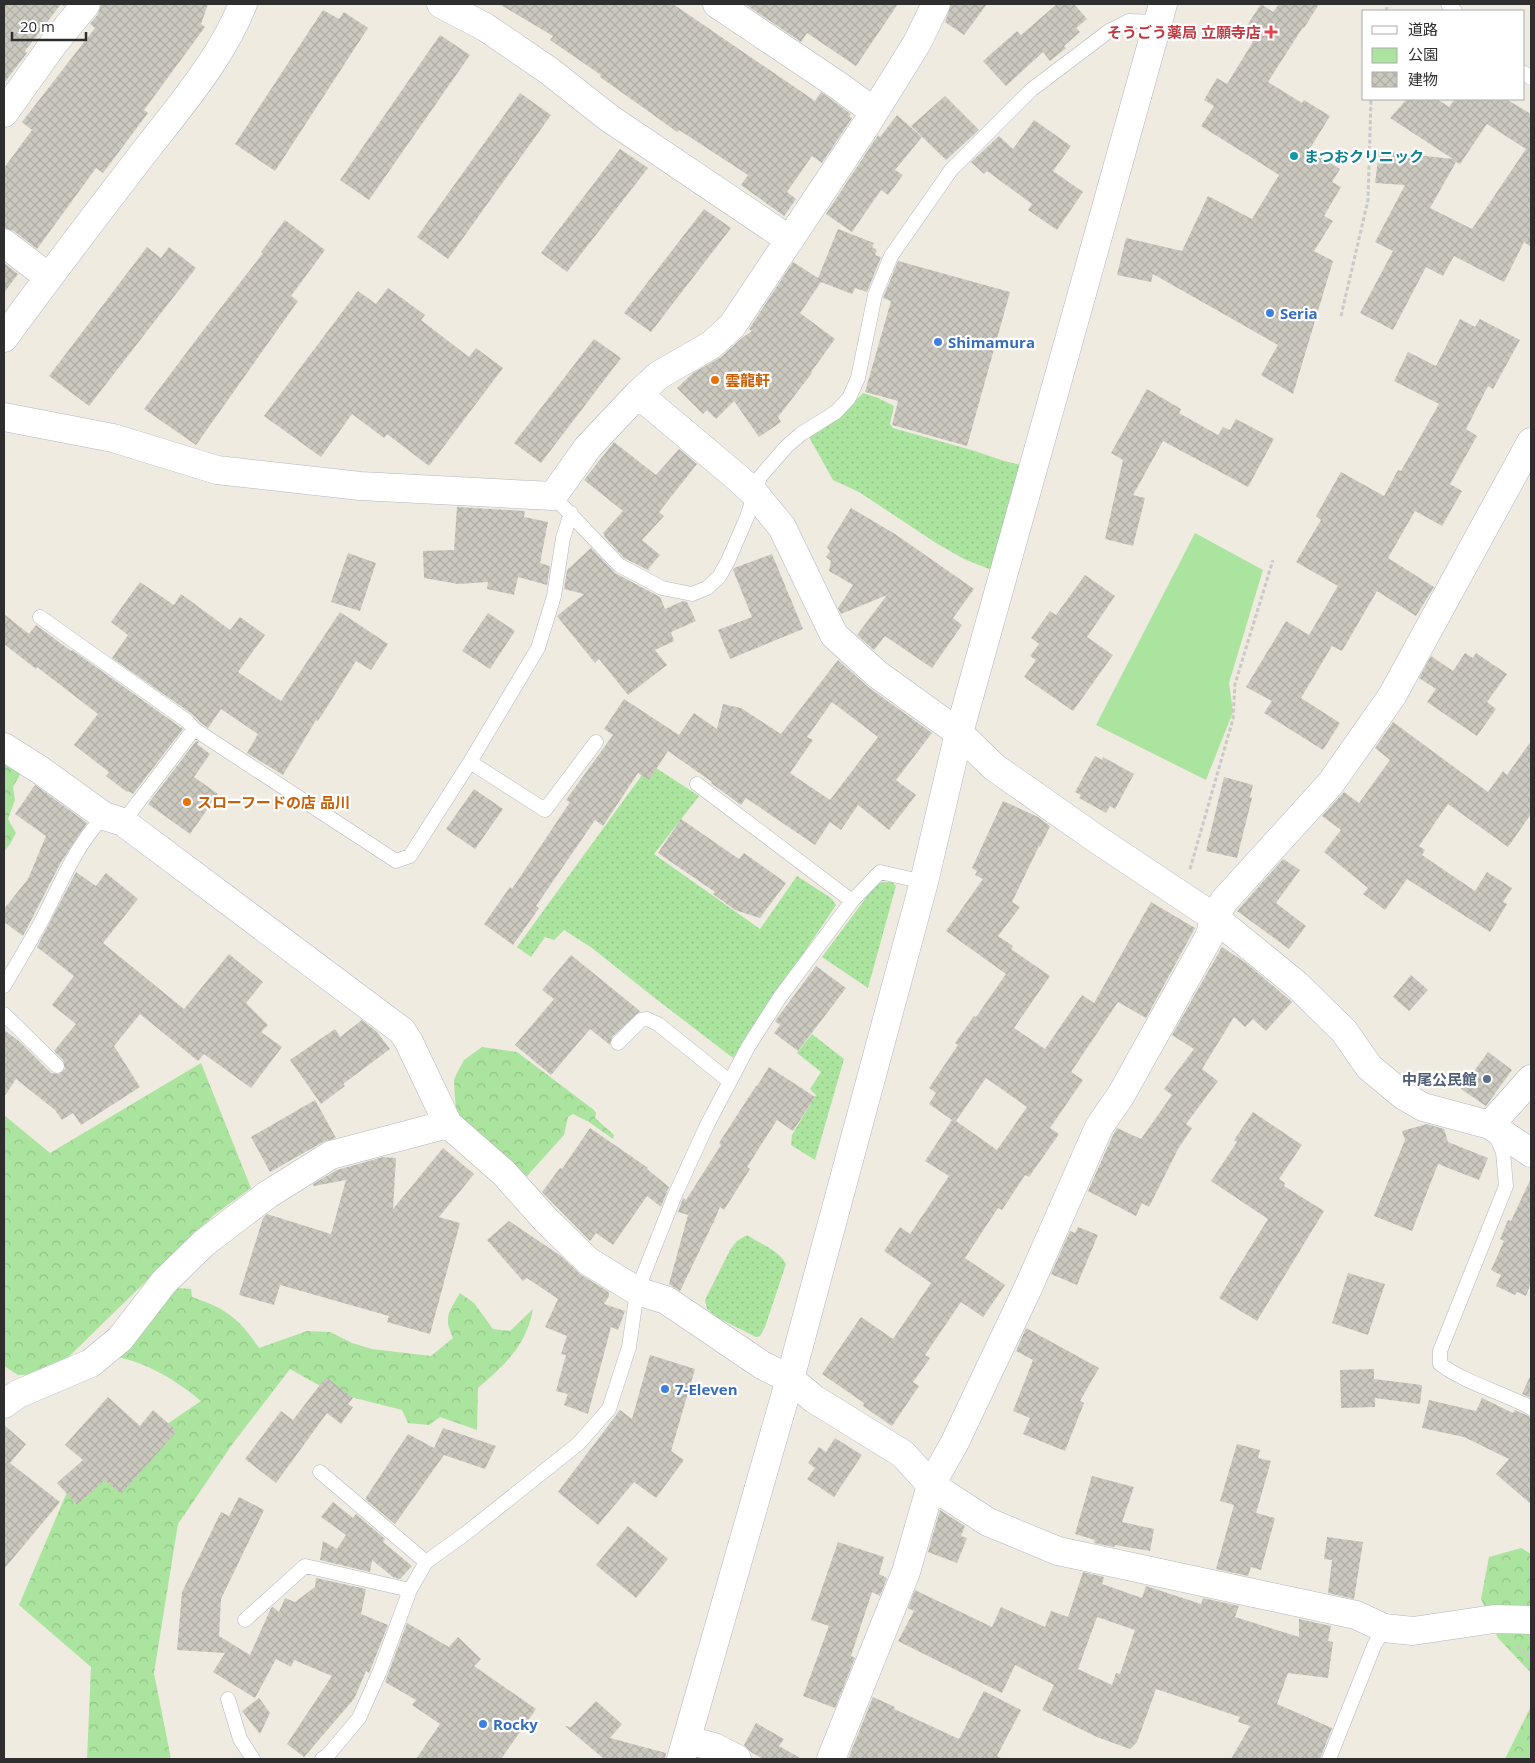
<svg xmlns="http://www.w3.org/2000/svg" width="1535" height="1763" viewBox="0 0 1535 1763" font-family="'Open Sans','Noto Sans JP',sans-serif">
	<style>
		.grass { fill: url(#grass-dots) }
		.forest { fill: url(#forest-crowns) }
		.park { fill: #abe49e }
		.building { fill: url(#building-cross-hatch); fill-rule: evenodd }
		.lines { fill: none; stroke-linecap: round; stroke-linejoin: round }
		.lane-casing { stroke: #b4b5c1; stroke-width: 15 }
		.street-casing { stroke: #b4b5c1; stroke-width: 29 }
		.secondary-casing { stroke: #b4b5c1; stroke-width: 29 }
		.path { stroke: #c9c9c9; stroke-width: 3; stroke-dasharray: 4 2.5; stroke-linecap: butt }
		.lane { stroke: #fff; stroke-width: 14 }
		.street { stroke: #fff; stroke-width: 28 }
		.secondary { stroke: #fff; stroke-width: 28 }
		.health-dot { fill: #e0444e; stroke: #fff; stroke-width: 2 }
		.culture-dot { fill: #0f9aa8; stroke: #fff; stroke-width: 2 }
		.shop-dot { fill: #3f7fe0; stroke: #fff; stroke-width: 2 }
		.food-dot { fill: #e8710a; stroke: #fff; stroke-width: 2 }
		.service-dot { fill: #5c6f8a; stroke: #fff; stroke-width: 2 }
		.labels { text-anchor: middle; dominant-baseline: central; stroke-width: 4.5; stroke-linejoin: round; paint-order: stroke }
		.health-label { font-size: 15px; font-weight: bold; fill: #be3a42; stroke: #fff; text-anchor: end }
		.culture-label { font-size: 15px; font-weight: bold; fill: #0d838f; stroke: #fff; text-anchor: start }
		.shop-label { font-size: 15px; font-weight: bold; fill: #366cbe; stroke: #fff; text-anchor: start }
		.food-label { font-size: 15px; font-weight: bold; fill: #c56008; stroke: #fff; text-anchor: start }
		.service-label { font-size: 15px; font-weight: bold; fill: #4e5e75; stroke: #fff; text-anchor: end }
	</style>
	<defs>
		<pattern id="grass-dots" width="8" height="8" patternUnits="userSpaceOnUse" patternTransform="scale(1.25)"><rect width="8" height="8" fill="#abe49e"/><path d="M2 2h.1M6 6h.1" fill="none" stroke="#93c488" stroke-width="1.8" stroke-linecap="round"/></pattern>
		<pattern id="forest-crowns" width="20" height="18" patternUnits="userSpaceOnUse" patternTransform="scale(1.25)"><rect width="20" height="18" fill="#abe49e"/><path d="M2 6a3 3 0 1 1 6 0M12 15a3 3 0 1 1 6 0" fill="none" stroke="#93c488"/></pattern>
		<pattern id="building-cross-hatch" width="8" height="8" patternUnits="userSpaceOnUse" patternTransform="scale(1.25)"><rect width="8" height="8" fill="#cbc9bf"/><path d="M0 0l8 8M0 8l8-8" fill="none" stroke="#afada4"/></pattern>
	</defs>
	<rect width="100%" height="100%" fill="#efebe1"/>
	<!-- grass -->
	<path class="grass" d="M863 393 878 398 894 406 890 424 893 428 975 451 1004 461 1021 465 994 571 964 559 936 543 859 492 833 480 809 437 845 412Z
		M650 764 699 796 654 854 760 929 797 876 831 898 836 905 733 1058 656 999 592 948 564 930 554 940 545 937 531 957 517 947Z
		M887 882H892L896 886 868 988 822 957 877 883Z
		M812 1034 844 1059 815 1160 791 1145 792 1135 816 1095 810 1089 821 1072 797 1053Z
		M747 1235C760 1244 778 1249 786 1264L765 1327 760 1336 756 1337 718 1318 707 1309 705 1300 730 1250 737 1241Z"/>
	<!-- forest -->
	<path class="forest" d="M4 762 22 771 13 787 15 800 8 819 16 833 10 844 4 852Z
		M482 1047 517 1052 594 1110 596 1113 595 1118 614 1135 613 1139 589 1122 573 1114 568 1117 564 1135 527 1176 518 1173 457 1115 455 1099 454 1080 457 1073 464 1060Z
		M201 1063 251 1188 214 1215 51 1374 18 1375 4 1366V1115L50 1153Z
		M176 1288 191 1289 192 1297C225 1308 239 1318 259 1348L307 1331 330 1332 352 1343 372 1349 431 1356 453 1338C443 1317 449 1312 460 1293L474 1303 493 1329 510 1331 533 1309C526 1347 505 1364 478 1388L477 1430 440 1417 429 1425 408 1423 402 1410 331 1392 290 1369 231 1446 178 1524 154 1673 171 1759H87L91 1667 19 1605 67 1492 201 1401C177 1381 148 1363 117 1357Z
		M1521 1548 1531 1554V1673L1498 1638 1481 1599 1489 1557Z
		M1531 1706V1759H1505Z"/>
	<!-- park -->
	<path class="park" d="M1195 533 1263 570 1229 683 1233 712 1206 780 1096 725Z"/>
	<!-- building -->
	<path class="building" d="M4 4H66L64 6 61 4 25 51 27 53 4 83Z
		M101 4H208L201 24 205 27 144 110 148 113 103 173 96 168 37 249 14 231 4 228V168L32 130 22 122 95 28 90 24 98 14Z
		M499 4H673L815 101 821 92 851 114 849 116 852 118 822 163 812 156 787 192 796 199 784 216 741 185 748 175 679 130 677 132 648 111 600 77 601 75 550 40 553 36Z
		M745 4H898L856 66 807 33 801 42Z
		M951 4H987L964 35 945 22Z
		M1057 4H1074L1087 19 1076 28 1080 32 1064 46 1066 48 1050 61 1043 52 1006 86 983 61 1017 31 1021 35Z
		M1261 4 1273 12 1279 4H1319L1304 28 1303 27 1268 82 1302 103 1304 100 1330 116 1309 150 1340 169 1332 182 1341 187 1324 216 1333 221 1314 251 1333 261 1293 394 1261 375 1278 345 1153 274 1151 282 1117 275 1126 238 1182 251 1208 196 1252 219 1279 175 1201 126 1214 106 1204 100 1217 78 1227 84 1253 42 1241 35Z
		M323 10 339 19 344 12 368 28 275 171 235 144Z
		M440 35 470 55 369 200 340 180Z
		M520 93 551 115 448 259 417 237Z
		M945 96 979 130 946 160 911 126Z
		M1407 99H1437L1449 107 1455 99H1506L1531 114V247L1524 242 1504 282 1454 256 1443 276 1426 267 1393 330 1360 313 1393 251 1375 242 1405 185 1375 183 1379 151 1453 159 1390 118ZM1487 124 1526 149 1472 229 1430 208 1456 162 1460 164Z
		M897 115 922 137 895 170 903 175 888 195 881 190 852 232 826 214 878 135 880 137Z
		M1034 120 1071 146 1053 171 1083 192 1057 230 1028 210 1032 204 987 171 984 174 971 162 999 136 1013 149Z
		M620 149 648 168 567 272 541 253Z
		M704 209 731 228 651 332 624 313Z
		M285 220 325 250 291 296 298 301 196 445 144 409 199 336 263 253 261 252Z
		M838 229 874 243 872 247 877 250 875 255 881 257 867 292 855 288 852 294 821 282 800 313 835 339 811 372 812 373 778 417 781 422 759 437 734 401 716 419 707 410 703 414 677 388 693 373 721 357 742 338 752 331 749 329 793 262 818 278Z
		M147 247 161 258 169 247 196 268 89 406 49 376Z
		M898 261 1010 292 967 446 892 425 898 401 865 392 891 301 883 298Z
		M4 263 18 274 4 293Z
		M388 288 425 315 421 320 469 357 476 348 503 368 429 466 387 434 384 438 352 414 321 457 264 416 358 291 376 304Z
		M1460 319 1475 327 1480 319 1520 340 1493 389 1488 386 1466 429 1477 436 1450 484 1462 491 1442 526 1415 511 1388 558 1434 587 1416 616 1377 591 1342 651 1332 646 1301 698 1340 723 1323 750 1264 713 1272 701 1246 687 1286 621 1309 635 1338 586 1296 562 1321 520 1316 516 1341 472 1384 496 1398 470 1401 471 1439 404 1394 381 1408 352 1436 366Z
		M594 339 621 358 541 463 514 443Z
		M1147 389 1181 409 1179 413 1218 435 1223 427 1230 430 1236 419 1274 439 1248 487 1163 441 1133 495 1145 498 1133 546 1105 539 1123 460 1111 453Z
		M614 442 656 475 679 449 697 464 659 512 664 516 642 540 660 555 648 569 650 571 624 558 604 536 605 535 603 533 623 511 584 480Z
		M457 507 525 511 524 517 548 522 540 563 550 566 547 585 518 577 514 595 487 589 488 582 458 584 424 578 423 551 454 550Z
		M851 508 895 534 974 589 953 618 962 625 932 668 885 636 874 650 857 635 887 595 841 614 838 608 853 585 829 571 831 561 826 557 830 551 827 547Z
		M591 548 615 573 660 597 665 609 683 601 687 602 696 621 671 632 674 641 655 650 667 665 628 695 599 659 595 663 557 616 584 594 564 589 567 570Z
		M348 553 376 563 360 611 331 602Z
		M772 554 803 629 730 659 718 630 752 617 733 570 734 568Z
		M1085 575 1115 596 1087 637 1113 655 1073 711 1024 677 1036 660 1030 656 1039 644 1031 638 1050 611 1056 615Z
		M140 582 174 605 181 594 230 630 240 617 265 635 238 672 281 701 340 612 388 644 371 670 356 661 318 721 316 720 283 775 247 753 258 734 221 709 208 728 200 722 192 714 112 658 128 635 111 622Z
		M488 613 515 631 490 669 462 651Z
		M4 614 29 634 36 625 71 651 72 650 183 729 133 794 128 791 127 792 106 776 109 772 74 745 98 714 37 667 36 669 4 644Z
		M1465 653 1473 658 1476 653 1507 674 1487 702 1496 709 1477 736 1427 702 1436 689 1419 678 1431 656 1453 671Z
		M838 660 868 687 932 733 896 780 916 795 889 830 858 805 841 830 830 822 815 845 746 798 741 805 711 783 712 782 668 751 649 780 638 773 603 826 595 820 536 906 539 908 513 945 484 924 510 887 512 889 570 802 566 800 613 735 604 729 624 699 679 735 694 713 717 729 723 704 741 708 781 734ZM832 702 878 737 830 800 790 773 813 740 807 737Z
		M1393 722 1488 792 1503 771 1507 775 1531 741V814L1508 847 1448 804 1419 846 1425 850 1422 855 1475 891 1487 872 1512 888 1503 902 1507 904 1490 932 1407 879 1385 910 1363 894 1368 888 1324 852 1341 830 1322 816 1344 792 1359 803 1390 760 1375 748Z
		M196 741 199 742 197 744 210 754 194 777 218 794 190 834 148 804Z
		M1095 756 1102 760 1103 757 1134 774 1115 809 1110 806 1106 813 1079 798 1081 795 1075 792Z
		M1224 777 1253 785 1250 797 1252 798 1237 858 1206 851Z
		M35 785 87 823 61 862 23 936 4 922V909L28 879 46 836 15 814Z
		M474 789 503 809 475 849 446 829Z
		M1003 801 1038 817 1050 826 1040 847 1039 846 1012 902 1020 907 998 936 1013 946 1011 949 1050 976 1014 1028 1045 1049 1082 995 1094 1003 1151 902 1195 928 1146 1018 1118 1002 1071 1072 1083 1080 1050 1128 1059 1134 1029 1177 1025 1175 1002 1210 998 1208 965 1258 1005 1285 983 1317 961 1302 925 1355 930 1358 913 1382 919 1386 892 1426 863 1406 864 1403 822 1374 861 1317 893 1339 931 1283 884 1251 900 1227 910 1234 949 1176 925 1161 952 1120 929 1104 936 1093 929 1088 958 1045 955 1043 974 1016 976 1017 1006 974 946 931 983 879 975 875 977 871 972 868ZM986 1078 1027 1107 997 1150 956 1121Z
		M681 819 739 859 744 853 786 883 760 918 735 910 713 894 715 892 658 853Z
		M1283 859 1300 870 1276 903 1306 926 1289 949 1237 911Z
		M76 872 96 886 106 873 138 899 103 943 184 1009 229 954 263 982 246 1003 268 1025 261 1032 282 1047 251 1088 204 1054 198 1061 140 1014 114 1046 140 1087 81 1125 73 1113 62 1120 55 1110 16 1079 4 1097V1030L19 1041 51 1073 59 1074 65 1069 63 1060 54 1051 76 1024 52 1005 74 976 37 947Z
		M1222 947 1246 963 1292 1002 1266 1031 1253 1019 1245 1027 1234 1017 1202 1069 1218 1081 1186 1124 1192 1128 1178 1149 1149 1207 1142 1203 1136 1216 1088 1191 1113 1135 1117 1128 1141 1139 1172 1095 1164 1089 1194 1049 1172 1035Z
		M571 955 640 1011 612 1037 610 1045 590 1029 551 1075 515 1045 554 999 542 990Z
		M816 966 846 988 798 1051 774 1033 780 1025 775 1021Z
		M1411 975 1428 990 1409 1011 1393 997Z
		M362 1020 377 1032 390 1049 343 1084 345 1086 321 1104 290 1060 335 1029 340 1037Z
		M1488 1052 1512 1070 1486 1106 1461 1089Z
		M769 1067 815 1097 793 1131 777 1120 747 1167 750 1169 724 1210 720 1207 714 1221 715 1222 713 1223 680 1291 669 1284 688 1215 678 1212 683 1198 686 1200 721 1145 719 1143 756 1086H757Z
		M315 1100 336 1138 323 1142 270 1172 251 1137Z
		M1253 1112 1302 1145 1279 1179 1285 1183 1284 1186 1324 1211 1257 1321 1219 1298 1268 1219 1211 1181 1237 1142 1234 1140Z
		M1427 1124 1444 1129 1448 1142 1488 1158 1479 1180 1438 1164 1412 1231 1374 1216 1405 1140 1402 1131Z
		M590 1128 648 1168 647 1169 669 1187 661 1207 647 1196 613 1245 596 1233 590 1241 542 1192 560 1168 562 1169Z
		M443 1148 474 1174 439 1217 460 1223 430 1334 387 1322 389 1316 280 1285 274 1305 239 1295 263 1218 267 1214 331 1234 346 1180 314 1186 313 1184 337 1170 383 1157 396 1158 393 1209Z
		M1531 1178V1283L1526 1296 1517 1292 1515 1295 1496 1286 1501 1275 1491 1270 1504 1241 1500 1239 1508 1220 1511 1221Z
		M509 1221 561 1256 580 1274 609 1292V1296L604 1304 625 1311 618 1330 611 1327 588 1414 564 1405 568 1394 556 1391 566 1355 561 1354 567 1336 545 1327 558 1299 527 1278 523 1281 487 1240Z
		M1078 1227 1098 1235 1077 1285 1051 1274 1070 1231 1075 1233Z
		M1348 1273 1385 1284 1368 1335 1332 1323Z
		M1026 1328 1099 1368 1080 1401 1084 1403 1065 1451 1023 1434 1030 1418 1013 1411 1033 1360 1016 1351Z
		M650 1355 695 1369 671 1451 684 1460 656 1498 634 1482 598 1525 558 1492 620 1410 632 1419Z
		M1374 1369V1379L1422 1385 1420 1404 1375 1398V1407L1341 1408 1340 1370Z
		M1531 1374V1398L1522 1394Z
		M326 1377 353 1398 348 1404 353 1407 341 1424 327 1413 276 1483 245 1459 281 1411 293 1420Z
		M108 1397 140 1426 153 1410 177 1431 121 1494 105 1480 77 1505 57 1483 83 1460 65 1445Z
		M1482 1398 1513 1413 1515 1410 1531 1417V1504L1496 1474 1509 1459 1464 1437 1422 1428 1429 1400 1476 1411Z
		M4 1425 26 1444 10 1463 60 1502 4 1569Z
		M443 1428 496 1446 485 1469 444 1455 395 1524 365 1499 408 1434 434 1448Z
		M835 1438 862 1455 834 1497 807 1479 815 1468 808 1463 819 1447 826 1452Z
		M1237 1444 1260 1450 1258 1458 1271 1461 1256 1513 1275 1518 1261 1570 1251 1567 1248 1576 1216 1569 1234 1505 1220 1501Z
		M1092 1476 1134 1487 1122 1522 1154 1529 1150 1551 1115 1545 1114 1547 1094 1543 1095 1540 1075 1534Z
		M239 1497 264 1510 221 1599 219 1636 250 1655 271 1608 273 1607 279 1612 285 1598 295 1602 315 1587 316 1578 366 1589 361 1614 388 1625 369 1673 366 1671 354 1699 304 1757 287 1744 332 1676 294 1660 291 1667 276 1659 255 1698 213 1672 225 1653 177 1650 182 1592 221 1512 229 1516Z
		M333 1502 353 1518 356 1514 385 1539 383 1542 412 1566 400 1579 393 1577 372 1560 370 1572 320 1560 323 1541 337 1549 346 1535 321 1517Z
		M940 1510 965 1526 961 1536 967 1538 957 1563 928 1552Z
		M628 1526 668 1559 636 1598 596 1565Z
		M1327 1537 1363 1542 1354 1599 1328 1593 1332 1560 1324 1559Z
		M838 1542 884 1557 879 1574 887 1578 880 1596 872 1592 851 1656 855 1658 835 1708 803 1696 829 1626 811 1620Z
		M1083 1572 1104 1577 1102 1584 1142 1598 1146 1586 1201 1604 1203 1598 1239 1606 1235 1617 1299 1637V1619L1331 1626 1328 1641 1333 1642 1328 1678 1288 1673 1277 1704 1332 1728 1320 1759H1231L1250 1726 1238 1722 1240 1717 1156 1689 1137 1742 1130 1749 1097 1737 1042 1710 1054 1685 1015 1665 1002 1693 898 1641 914 1611 908 1608 915 1590 992 1627 1001 1607 1045 1627 1051 1611 1068 1617ZM1097 1617 1135 1630 1120 1674 1116 1673 1112 1685 1078 1669Z
		M407 1623 449 1647 458 1637 481 1659 474 1666 536 1709 501 1759H416L440 1724 412 1705 416 1700 385 1682Z
		M984 1691 1021 1710 997 1756 1003 1759H848L873 1697 895 1707 894 1709 959 1739Z
		M259 1698 270 1713 260 1734 242 1711Z
		M596 1701 622 1724 610 1738 666 1753 665 1759H604L565 1726 571 1727Z
		M756 1723 784 1739 779 1746 802 1759H763L751 1752 744 1745Z"/>
	<g class="lines">
		<defs>
			<path id="lane" d="M1448 4 1455 11
				M1524 73 1531 78
				M553 496 619 565 662 588 692 594 707 588 719 577 728 561 747 517 760 477 787 446 801 434 836 412 849 398 858 378 875 295 891 256 951 170 1031 90 1109 31 1129 21 1158 22
				M40 617 187 721 194 729 396 861 410 856 470 762 538 648 554 596 563 538 571 513
				M470 762 545 810 596 742
				M697 784 852 901
				M123 822 194 729
				M4 986C16 965 29 944 41 922 60 886 75 846 104 816
				M4 1014 57 1066
				M618 1043 641 1020 647 1019 658 1024 729 1081
				M1494 1132 1503 1152 1506 1186 1440 1351V1364C1467 1384 1502 1392 1531 1408
				M320 1472 426 1562
				M245 1620 305 1566 410 1590
				M228 1699 240 1739 253 1759
				M322 1759 328 1755 359 1718 380 1671 410 1590 426 1562 465 1534 578 1444 609 1409 629 1347 637 1291 675 1195 707 1125 748 1047 780 997 852 901 880 872 924 882
				M1329 1759 1374 1646 1384 1628"/>
			<path id="street" d="M441 4 485 27 548 70 609 118 790 240
				M717 4 839 86 873 111
				M4 113 54 43 86 4
				M4 243 48 277
				M4 338C49 276 95 216 142 155 179 107 220 61 243 4
				M638 394 739 479 754 493 782 527 834 635 877 674 959 733 994 767 1095 838 1215 918 1296 984 1344 1031 1369 1067 1404 1096 1423 1107 1490 1125 1531 1153
				M4 417 113 438 217 470 360 486 553 496 588 447 638 394 659 375 711 345 732 326 866 125 917 43 936 4
				M4 747 40 770 104 816 123 822 402 1031 409 1042 448 1124 504 1173 545 1219 588 1261 637 1291 666 1300 762 1365 790 1379 814 1399 903 1454 931 1485 988 1522 1058 1551 1356 1615 1384 1628 1413 1631 1494 1619 1531 1620
				M1490 1125 1531 1079
				M4 1404 18 1394 91 1363 120 1339 164 1282 204 1243 267 1195 331 1155 448 1124
				M687 1740 714 1747 737 1759
				M831 1759 906 1572 931 1485 955 1442 1028 1288 1099 1127 1121 1095 1209 937 1215 918 1224 901 1331 783 1392 696 1531 442"/>
			<path id="secondary" d="M681 1759 790 1379 924 882 959 733 1163 4"/>
		</defs>
		<!-- lane casing -->
		<use href="#lane" class="lane-casing"/>
		<!-- street casing -->
		<use href="#street" class="street-casing"/>
		<!-- secondary casing -->
		<use href="#secondary" class="secondary-casing"/>
		<!-- path -->
		<path class="path" d="M1386 11 1388 4
			M1341 316 1368 200 1371 99
			M1190 869 1233 719 1235 684 1273 560
			M1517 1646 1531 1659"/>
		<!-- lane -->
		<use href="#lane" class="lane"/>
		<!-- street -->
		<use href="#street" class="street"/>
		<!-- secondary -->
		<use href="#secondary" class="secondary"/>
	</g>
	<!-- markers -->
	<path class="health-dot" d="M1268.5 24.5h5v5h5v5h-5v5h-5v-5h-5v-5h5z"/>
	<circle class="culture-dot" cx="1294" cy="156" r="5"/>
	<g class="shop-dot">
		<circle cx="1270" cy="313" r="5"/>
		<circle cx="938" cy="342" r="5"/>
		<circle cx="665" cy="1389" r="5"/>
		<circle cx="483" cy="1724" r="5"/>
	</g>
	<g class="food-dot">
		<circle cx="715" cy="380" r="5"/>
		<circle cx="187" cy="802" r="5"/>
	</g>
	<circle class="service-dot" cx="1487" cy="1079" r="5"/>
	<g class="labels">
		<!-- health labels -->
		<g class="health-label">
			<text x="1261" y="32">そうごう薬局 立願寺店</text>
		</g>
		<!-- culture labels -->
		<g class="culture-label">
			<text x="1304" y="156">まつおクリニック</text>
		</g>
		<!-- shop labels -->
		<g class="shop-label">
			<text x="1280" y="313">Seria</text>
			<text x="948" y="342">Shimamura</text>
			<text x="675" y="1389">7-Eleven</text>
			<text x="493" y="1724">Rocky</text>
		</g>
		<!-- food labels -->
		<g class="food-label">
			<text x="725" y="380">雲龍軒</text>
			<text x="197" y="802">スローフードの店 品川</text>
		</g>
		<!-- service labels -->
		<g class="service-label">
			<text x="1477" y="1079">中尾公民館</text>
		</g>
	</g>
	<!-- border -->
	<rect width="1535" height="1763" fill="none" stroke="#2e2e2e" stroke-width="10"/>
	<!-- legend -->
	<rect x="1362" y="10" width="162" height="90" fill="#ffffff" stroke="#ababab"/>
	<rect x="1372" y="26" width="25" height="8" fill="#ffffff" stroke="#ababab"/>
	<text x="1408" y="35" font-size="15" fill="#2e2e2e">道路</text>
	<rect x="1372" y="48" width="25" height="15" fill="#abe49e" stroke="#ababab"/>
	<text x="1408" y="60" font-size="15" fill="#2e2e2e">公園</text>
	<rect x="1372" y="72" width="25" height="15" fill="url(#building-cross-hatch)" stroke="#ababab"/>
	<text x="1408" y="85" font-size="15" fill="#2e2e2e">建物</text>
	<!-- scale -->
	<path d="M12 32v8h74v-8" fill="none" stroke="#2e2e2e" stroke-width="2.5"/>
	<text x="20" y="32" font-size="15" fill="#2e2e2e" stroke="#ffffff" stroke-width="4" paint-order="stroke">20 m</text>
</svg>
